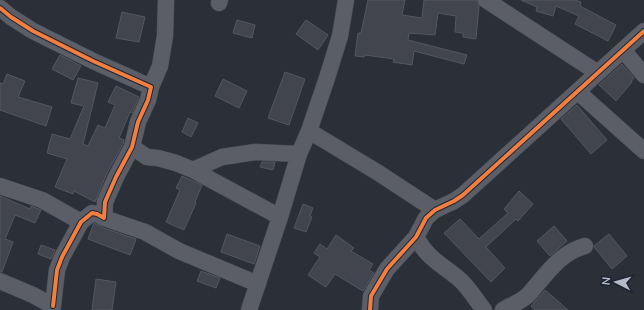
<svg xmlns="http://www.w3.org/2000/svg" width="644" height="310" viewBox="0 0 644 310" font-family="'Nunito Sans',sans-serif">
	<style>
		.building { fill: #42454d; stroke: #53575f }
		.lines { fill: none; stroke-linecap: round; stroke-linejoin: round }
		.minor-casing { stroke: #494c52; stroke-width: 17 }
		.minor { stroke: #5b5e66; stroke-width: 16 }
		.cycleway-casing { stroke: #1e2533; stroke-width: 6 }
		.cycleway { stroke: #f27e40; stroke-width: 4 }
	</style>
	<rect width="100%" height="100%" fill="#2b2f38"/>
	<!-- building -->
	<path class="building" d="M368 0H405L402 15 422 18 424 0H477L479 6 476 39 463 37V33L455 32 456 16 438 13 435 35 409 33 408 40 467 55 464 64 414 51 412 65 393 62 394 59 365 55 364 57 355 56 358 33H361Z
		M521 0H575L581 2 580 6 616 25 608 41 575 24 579 16 556 6 553 16 536 11 537 7Z
		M122 12 145 17 139 42 116 38Z
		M237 20 255 25 252 38 233 33Z
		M306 20 328 35 318 50 296 34Z
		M60 55 81 66 73 80 52 69Z
		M622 64 634 78 631 82H632L616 101 599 85Z
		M285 72 305 79 289 125 268 118Z
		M7 74 25 81 18 97 52 107 46 126 0 110V83L3 84Z
		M78 78 98 83 83 144 88 146 98 125 105 128 115 105 108 102 116 86 139 97 132 113 130 112 119 138 124 140 123 144 107 173 95 202 74 191 73 194 55 187 67 159 47 153 52 134 70 139 84 106 71 103Z
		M223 79 247 91 239 108 215 96Z
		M577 105 607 140 591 154 561 119Z
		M188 118 198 123 191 137 182 132Z
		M262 162H275L273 170 260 167Z
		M182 176 202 185 195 202 196 203 184 230 166 222 180 190 176 188Z
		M519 191 533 204 518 221 516 219 486 247 505 268 491 282 444 233 460 219 479 239 508 213 504 209Z
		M0 196 30 209 31 206 41 210 35 223 15 215 5 239 13 242 2 272H0Z
		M303 204 313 208 310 216 312 217 306 232 294 228Z
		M94 223 101 227 136 239 130 255 88 239Z
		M554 226 567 241 550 256 537 241Z
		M227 234 260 246 254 264 221 252Z
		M609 234 627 256 612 269 594 247V246Z
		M336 235 354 248 351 251 373 264 369 270 374 273 363 291 335 274 326 287 308 275 320 257 314 253 320 244 327 249Z
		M41 245 55 250 51 259 38 254Z
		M201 271 220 278 216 288 197 281Z
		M96 279 116 282 112 310H92Z
		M545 290 568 310H535L531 306Z"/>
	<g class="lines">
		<defs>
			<path id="minor" d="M486 0 598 73
				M219 3 220 0
				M0 8 11 17 33 31 93 61 151 87 148 100 138 122 132 147 116 177 105 202 104 218 97 214 92 213 81 222 62 257 57 270 53 306
				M623 50 644 75
				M151 87 160 66 165 36 166 0
				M578 92 644 151
				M309 131 377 172 435 210
				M132 147 147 157 158 158 176 163 193 170 280 217
				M193 170 222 157 255 152 299 154
				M0 186 42 200 81 222
				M104 218 145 232 179 251 258 284
				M416 237C427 258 441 264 458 278 468 286 476 300 484 310
				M0 281 33 295 53 306 52 310
				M249 310 280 217 299 154 309 131 327 78 340 36 346 0
				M370 310 371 296 387 269 416 237 426 218 435 210 454 201 463 195 644 31
				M503 310C511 305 523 301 529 294 546 275 559 253 585 246"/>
		</defs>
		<!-- minor casing -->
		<use href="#minor" class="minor-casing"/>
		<!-- minor -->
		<use href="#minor" class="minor"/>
		<defs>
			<path id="cycleway" d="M0 8 11 17 33 31 93 61 151 87 148 100 138 122 132 147 116 177 105 202 104 218 97 214 92 213 81 222 62 257 57 270 53 306
				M370 310 371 296 387 269 416 237 426 218 435 210 454 201 463 195 644 31"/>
		</defs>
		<!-- cycleway casing -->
		<use href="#cycleway" class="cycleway-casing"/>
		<!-- cycleway -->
		<use href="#cycleway" class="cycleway"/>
	</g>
	<!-- north arrow -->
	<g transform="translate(616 282) rotate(276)" stroke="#1e2533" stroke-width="3" paint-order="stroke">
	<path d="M0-3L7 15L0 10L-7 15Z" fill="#b5bbc9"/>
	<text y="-6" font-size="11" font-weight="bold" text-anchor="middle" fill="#b5bbc9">N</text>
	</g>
</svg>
